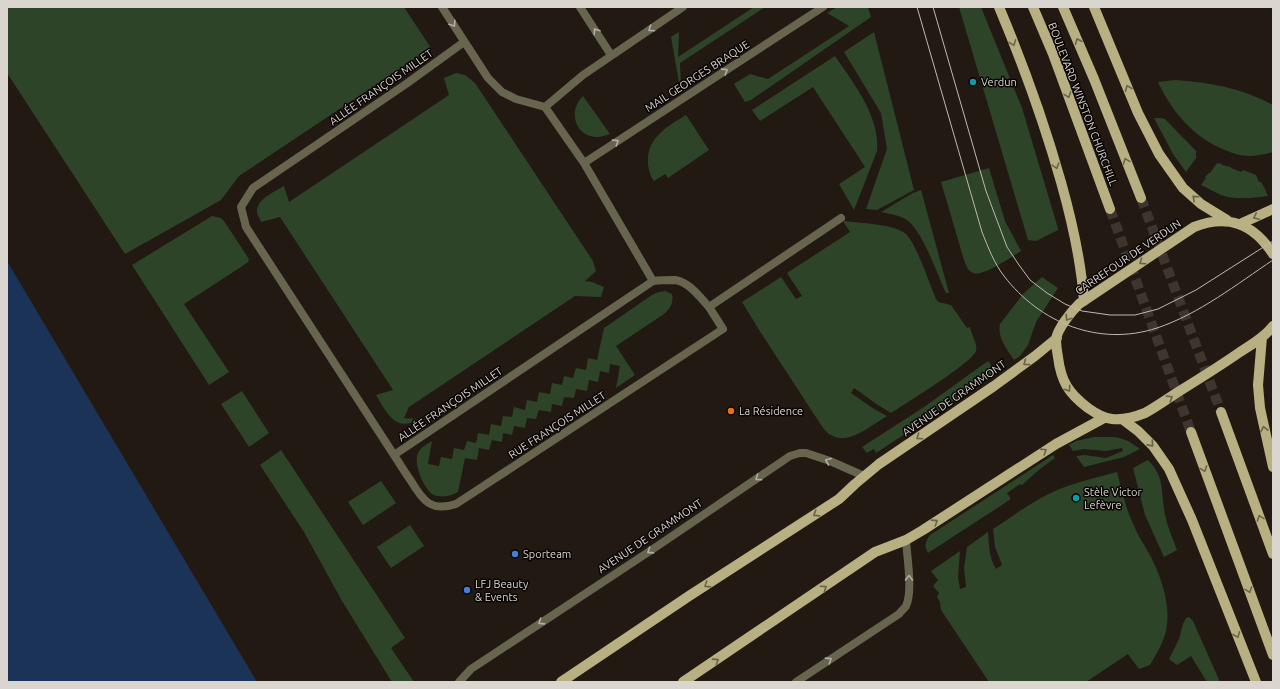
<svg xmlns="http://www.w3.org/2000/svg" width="1280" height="689" viewBox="0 0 1280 689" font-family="Ubuntu,sans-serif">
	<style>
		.green { fill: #2d4428 }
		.water { fill: #1c3358 }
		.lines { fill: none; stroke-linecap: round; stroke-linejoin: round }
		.primary-tunnel { stroke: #3e352e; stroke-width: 10; stroke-dasharray: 10 5; stroke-linecap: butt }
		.street { stroke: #68654f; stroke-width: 8 }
		.primary { stroke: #b8b082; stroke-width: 10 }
		.tram { stroke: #beb8b3; stroke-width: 1 }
		.oneway { stroke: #b3aea3 }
		.oneway2 { stroke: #696349 }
		.culture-dot { fill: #0f9aa8; stroke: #080504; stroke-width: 1.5 }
		.food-dot { fill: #e8710a; stroke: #080504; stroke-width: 1.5 }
		.shop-dot { fill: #3f7fe0; stroke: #080504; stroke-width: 1.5 }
		.labels { text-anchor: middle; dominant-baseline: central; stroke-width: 3; stroke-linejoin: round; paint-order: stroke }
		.street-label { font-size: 11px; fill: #dbd5d0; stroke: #080504 }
		.poi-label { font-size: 11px; fill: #dbd5d0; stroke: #080504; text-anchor: start }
	</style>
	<rect width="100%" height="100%" fill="#221912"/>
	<!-- green -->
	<path class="green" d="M7 7H404L431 48 239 176 221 200 125 254 7 73Z
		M754 7H765L680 63 681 87 680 88 671 37 679 32 678 57Z
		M837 7H868L871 17 751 100 745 102 734 84 750 74 768 79 849 26 827 13Z
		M959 7H981L1022 108 1057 225 1058 230 1036 241 1028 240Z
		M874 32 914 190 877 210 866 209 887 149 881 113 844 52Z
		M835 56C854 84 880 116 877 151L854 210 839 184 865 167 813 87 760 121 752 110Z
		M456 73 465 75 475 83 593 261 596 271 585 281 592 282 604 287 601 297 575 296 409 407 404 418 417 419C396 434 385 410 376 395L393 390 280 217 261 222C260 219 258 216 257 213 256 199 274 192 284 186L289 202 449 95 444 78Z
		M1175 80C1209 82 1244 89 1273 105V152C1265 154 1257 156 1249 156 1241 156 1232 153 1225 150 1194 138 1172 112 1158 82Z
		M583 96 610 134C606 135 601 137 598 137 574 137 568 110 583 96Z
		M686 115 709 150 668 178 665 174 654 181C650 176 649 170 648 164 646 138 668 126 686 115Z
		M1154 118H1161L1165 119 1196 151V158L1186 172 1173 154Z
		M1217 163 1222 164V165L1231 167V168L1241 172 1243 170 1256 175 1259 182H1261L1265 189 1268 196C1253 198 1235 200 1221 195 1214 192 1208 188 1201 185L1206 178 1205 177 1209 173H1210Z
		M989 168 1005 221 1021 251C1011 257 983 277 973 273 967 270 966 265 964 260L941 182Z
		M921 190 949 293H946C937 274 923 232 907 220 899 215 890 214 881 212L913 193Z
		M212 216 221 218 224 221 249 259 248 262 241 267 184 304 229 372 209 385 132 265Z
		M843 221C859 223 895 224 906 234 917 245 929 283 936 299L938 302 951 305 967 328 970 327C971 334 978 344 976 351 973 362 905 404 891 413L878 405 854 388 851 393 874 409 887 416C868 427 842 452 823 428L761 333 742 302 781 277 796 299 802 296 787 273 850 232Z
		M1042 277 1058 288 1036 322 1028 345 1020 356 1014 360C1007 349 997 338 1000 324L1023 294Z
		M665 291 672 294C674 302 670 309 664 314L616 346 635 375 616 388 620 366 610 364 609 373 600 371 598 382 589 380 587 391 576 389 574 398 564 397 562 406 552 404 551 412 539 410 536 419 527 418 525 428 514 426 512 435 503 433 502 442 492 440 489 450 479 448 477 460 465 458 458 492C451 496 443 498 434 495 424 490 413 464 418 453 421 447 427 444 432 441L428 464 439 466 441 457 452 459 454 448 464 450 467 441 476 443 478 433 489 435 491 424 501 426 503 416 512 417 514 407 525 410 527 400 537 402 539 392 550 394 552 383 562 385 564 376 573 378 576 368 586 370 588 358 597 360 604 328 652 295 659 292Z
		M988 361 997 373 876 453 874 449 867 453 862 447 924 407Z
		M242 391 269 433 249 447 221 404Z
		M1094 437C1116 437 1122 435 1140 449L1124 457 1084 467 1076 456 1085 455 1106 458 1123 451 1122 448 1106 451 1084 449 1073 451 1069 445 1076 441Z
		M281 450 405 638 391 648 414 682H392L342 601 304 532 260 465Z
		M1053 455 1055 458 1040 469 1022 485 1020 484 1007 493 1011 499 928 553C924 546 925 542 930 535Z
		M1148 460C1164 477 1161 487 1164 509 1166 523 1172 537 1177 550L1164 557 1145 515 1133 468Z
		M1117 472C1122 491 1126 510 1135 528 1139 538 1146 547 1151 557 1163 581 1173 611 1164 638 1161 647 1155 656 1150 665L1139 669 1128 654 1086 682H989L941 610 940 602 937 597 939 593 933 586 938 580 931 571 960 551 958 577 960 589 966 587 964 568 967 547 988 532C989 545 989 558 996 569L1002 565 995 547 993 529C1010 518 1026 506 1043 497 1066 484 1092 479 1117 472Z
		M381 481 396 503 363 525 348 502Z
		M410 525 424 546 391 568 377 547Z
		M1189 617 1193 621 1220 682H1207L1191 656 1177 665 1169 659 1179 639 1183 624 1186 618Z"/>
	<!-- water -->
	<path class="water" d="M7 261 257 682H7Z"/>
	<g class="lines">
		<!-- primary-tunnel -->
		<path class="primary-tunnel" d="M1141 198 1221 412
			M1110 209 1191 432"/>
		<!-- street -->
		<path class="street" d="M442 7 488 78 502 92 516 99 545 107 584 163 653 281 394 455 246 227 241 207 253 188 406 84 464 42
			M580 7 611 55
			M545 107 583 75 683 7
			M584 163 823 7
			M653 281C660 280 668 280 675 280 689 282 700 297 709 307L841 218
			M394 455C400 464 405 473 411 481 423 501 431 512 456 504L723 329 709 307
			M459 682 471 669 656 547 790 456 800 453H806L830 461 864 476
			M796 682 899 614C901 611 904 609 906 606 913 591 907 557 906 540"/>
		<!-- primary -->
		<path class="primary" d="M999 7C1023 64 1044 122 1061 182 1072 221 1081 260 1084 301
			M1033 7 1053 54 1110 209
			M1063 7 1094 79 1141 198
			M1094 7 1138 113 1159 154 1183 188 1201 204 1227 220
			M1240 224 1273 209
			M1273 254C1253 223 1227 214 1194 227L1079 304C1071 312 1058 328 1056 339 1056 345 1057 352 1058 357 1061 381 1068 393 1088 408 1095 413 1103 418 1112 419 1123 420 1135 417 1145 413 1156 407 1167 399 1178 392 1199 379 1220 366 1240 352 1251 345 1265 337 1273 326
			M1262 337 1258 385 1260 408 1273 467
			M1221 412 1273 554
			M1122 419 1138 431 1153 446 1169 469 1192 520 1256 682
			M1191 432 1273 655
			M561 682 689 596 839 499 855 484 879 464 994 386 1035 356 1057 338
			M683 682 875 552 906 540 923 530 1056 444 1104 418"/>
		<!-- tram -->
		<path class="tram" d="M917 7 982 232C988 247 994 263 1004 276 1040 323 1099 347 1157 328 1199 314 1237 284 1273 260
			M933 7 986 191 1007 247 1019 265 1030 280 1047 293 1065 304 1082 311 1110 315H1135L1158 309 1196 290 1273 241"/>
	</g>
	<!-- one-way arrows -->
	<defs><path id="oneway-chevron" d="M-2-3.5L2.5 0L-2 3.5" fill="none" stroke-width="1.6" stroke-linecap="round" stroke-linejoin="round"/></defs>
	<g class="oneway">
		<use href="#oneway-chevron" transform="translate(453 24) rotate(57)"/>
		<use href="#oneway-chevron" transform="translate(651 29) rotate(146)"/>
		<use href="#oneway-chevron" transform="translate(596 31) rotate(-123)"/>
		<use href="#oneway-chevron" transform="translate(725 71) rotate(-33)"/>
		<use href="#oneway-chevron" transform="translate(616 142) rotate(-33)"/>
		<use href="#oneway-chevron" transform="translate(828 461) rotate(-159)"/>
		<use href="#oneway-chevron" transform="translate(758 478) rotate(146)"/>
		<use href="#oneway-chevron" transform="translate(650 551) rotate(147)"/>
		<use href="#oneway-chevron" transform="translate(909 578) rotate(-89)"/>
		<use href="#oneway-chevron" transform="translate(541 622) rotate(147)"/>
		<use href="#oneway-chevron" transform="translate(829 660) rotate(-33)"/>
	</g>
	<g class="oneway2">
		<use href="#oneway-chevron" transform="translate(1078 41) rotate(-113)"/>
		<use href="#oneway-chevron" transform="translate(1013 43) rotate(69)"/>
		<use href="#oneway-chevron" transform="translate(1128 88) rotate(-112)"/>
		<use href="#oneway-chevron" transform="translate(1068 95) rotate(70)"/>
		<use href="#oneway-chevron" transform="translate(1126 161) rotate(-111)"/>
		<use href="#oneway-chevron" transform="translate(1056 166) rotate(74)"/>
		<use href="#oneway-chevron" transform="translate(1195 198) rotate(-138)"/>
		<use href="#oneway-chevron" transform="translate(1256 217) rotate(155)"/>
		<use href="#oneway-chevron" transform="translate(1142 262) rotate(146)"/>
		<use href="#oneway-chevron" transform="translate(1068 318) rotate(123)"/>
		<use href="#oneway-chevron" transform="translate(1026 363) rotate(143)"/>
		<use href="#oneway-chevron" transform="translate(1068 389) rotate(56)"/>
		<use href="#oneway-chevron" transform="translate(1170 398) rotate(-32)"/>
		<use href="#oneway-chevron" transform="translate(1264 429) rotate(-102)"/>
		<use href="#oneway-chevron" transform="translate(919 437) rotate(146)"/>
		<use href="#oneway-chevron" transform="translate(1151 444) rotate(48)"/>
		<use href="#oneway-chevron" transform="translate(1044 451) rotate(-32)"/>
		<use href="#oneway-chevron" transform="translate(1204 469) rotate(70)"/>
		<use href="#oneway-chevron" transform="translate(816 514) rotate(147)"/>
		<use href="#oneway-chevron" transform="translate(1260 518) rotate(-110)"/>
		<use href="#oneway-chevron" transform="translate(935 522) rotate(-33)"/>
		<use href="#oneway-chevron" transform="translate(707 585) rotate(147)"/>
		<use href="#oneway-chevron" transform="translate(824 588) rotate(-34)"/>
		<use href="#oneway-chevron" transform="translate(1249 590) rotate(70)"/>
		<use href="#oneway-chevron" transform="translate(1237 635) rotate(68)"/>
		<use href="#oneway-chevron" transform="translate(716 661) rotate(-33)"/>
	</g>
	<!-- markers -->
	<g class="culture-dot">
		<circle cx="973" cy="82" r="4"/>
		<circle cx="1076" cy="498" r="4"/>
	</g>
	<circle class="food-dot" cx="731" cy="411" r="4"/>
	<g class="shop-dot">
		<circle cx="515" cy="554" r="4"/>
		<circle cx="467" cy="590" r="4"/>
	</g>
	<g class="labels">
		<!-- street labels -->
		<g class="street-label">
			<text transform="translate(697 76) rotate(-33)">MAIL GEORGES BRAQUE</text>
			<text transform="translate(381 87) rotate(-35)">ALLÉE FRANÇOIS MILLET</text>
			<text transform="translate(1083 104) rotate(69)">BOULEVARD WINSTON CHURCHILL</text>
			<text transform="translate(1128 257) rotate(-34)">CARREFOUR DE VERDUN</text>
			<text transform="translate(954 398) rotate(-35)">AVENUE DE GRAMMONT</text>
			<text transform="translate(450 404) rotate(-34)">ALLÉE FRANÇOIS MILLET</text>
			<text transform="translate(557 425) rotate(-33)">RUE FRANÇOIS MILLET</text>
			<text transform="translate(650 536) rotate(-34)">AVENUE DE GRAMMONT</text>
		</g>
		<!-- poi labels -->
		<g class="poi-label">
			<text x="981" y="82">Verdun</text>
			<text x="739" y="411">La Résidence</text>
			<text x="1084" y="492">Stèle Victor<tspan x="1084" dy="13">Lefèvre</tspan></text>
			<text x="523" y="554">Sporteam</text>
			<text x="475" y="584">LFJ Beauty<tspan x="475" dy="13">&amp; Events</tspan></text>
		</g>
	</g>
	<!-- border -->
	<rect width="1280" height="689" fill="none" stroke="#dbd5d0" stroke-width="16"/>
</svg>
